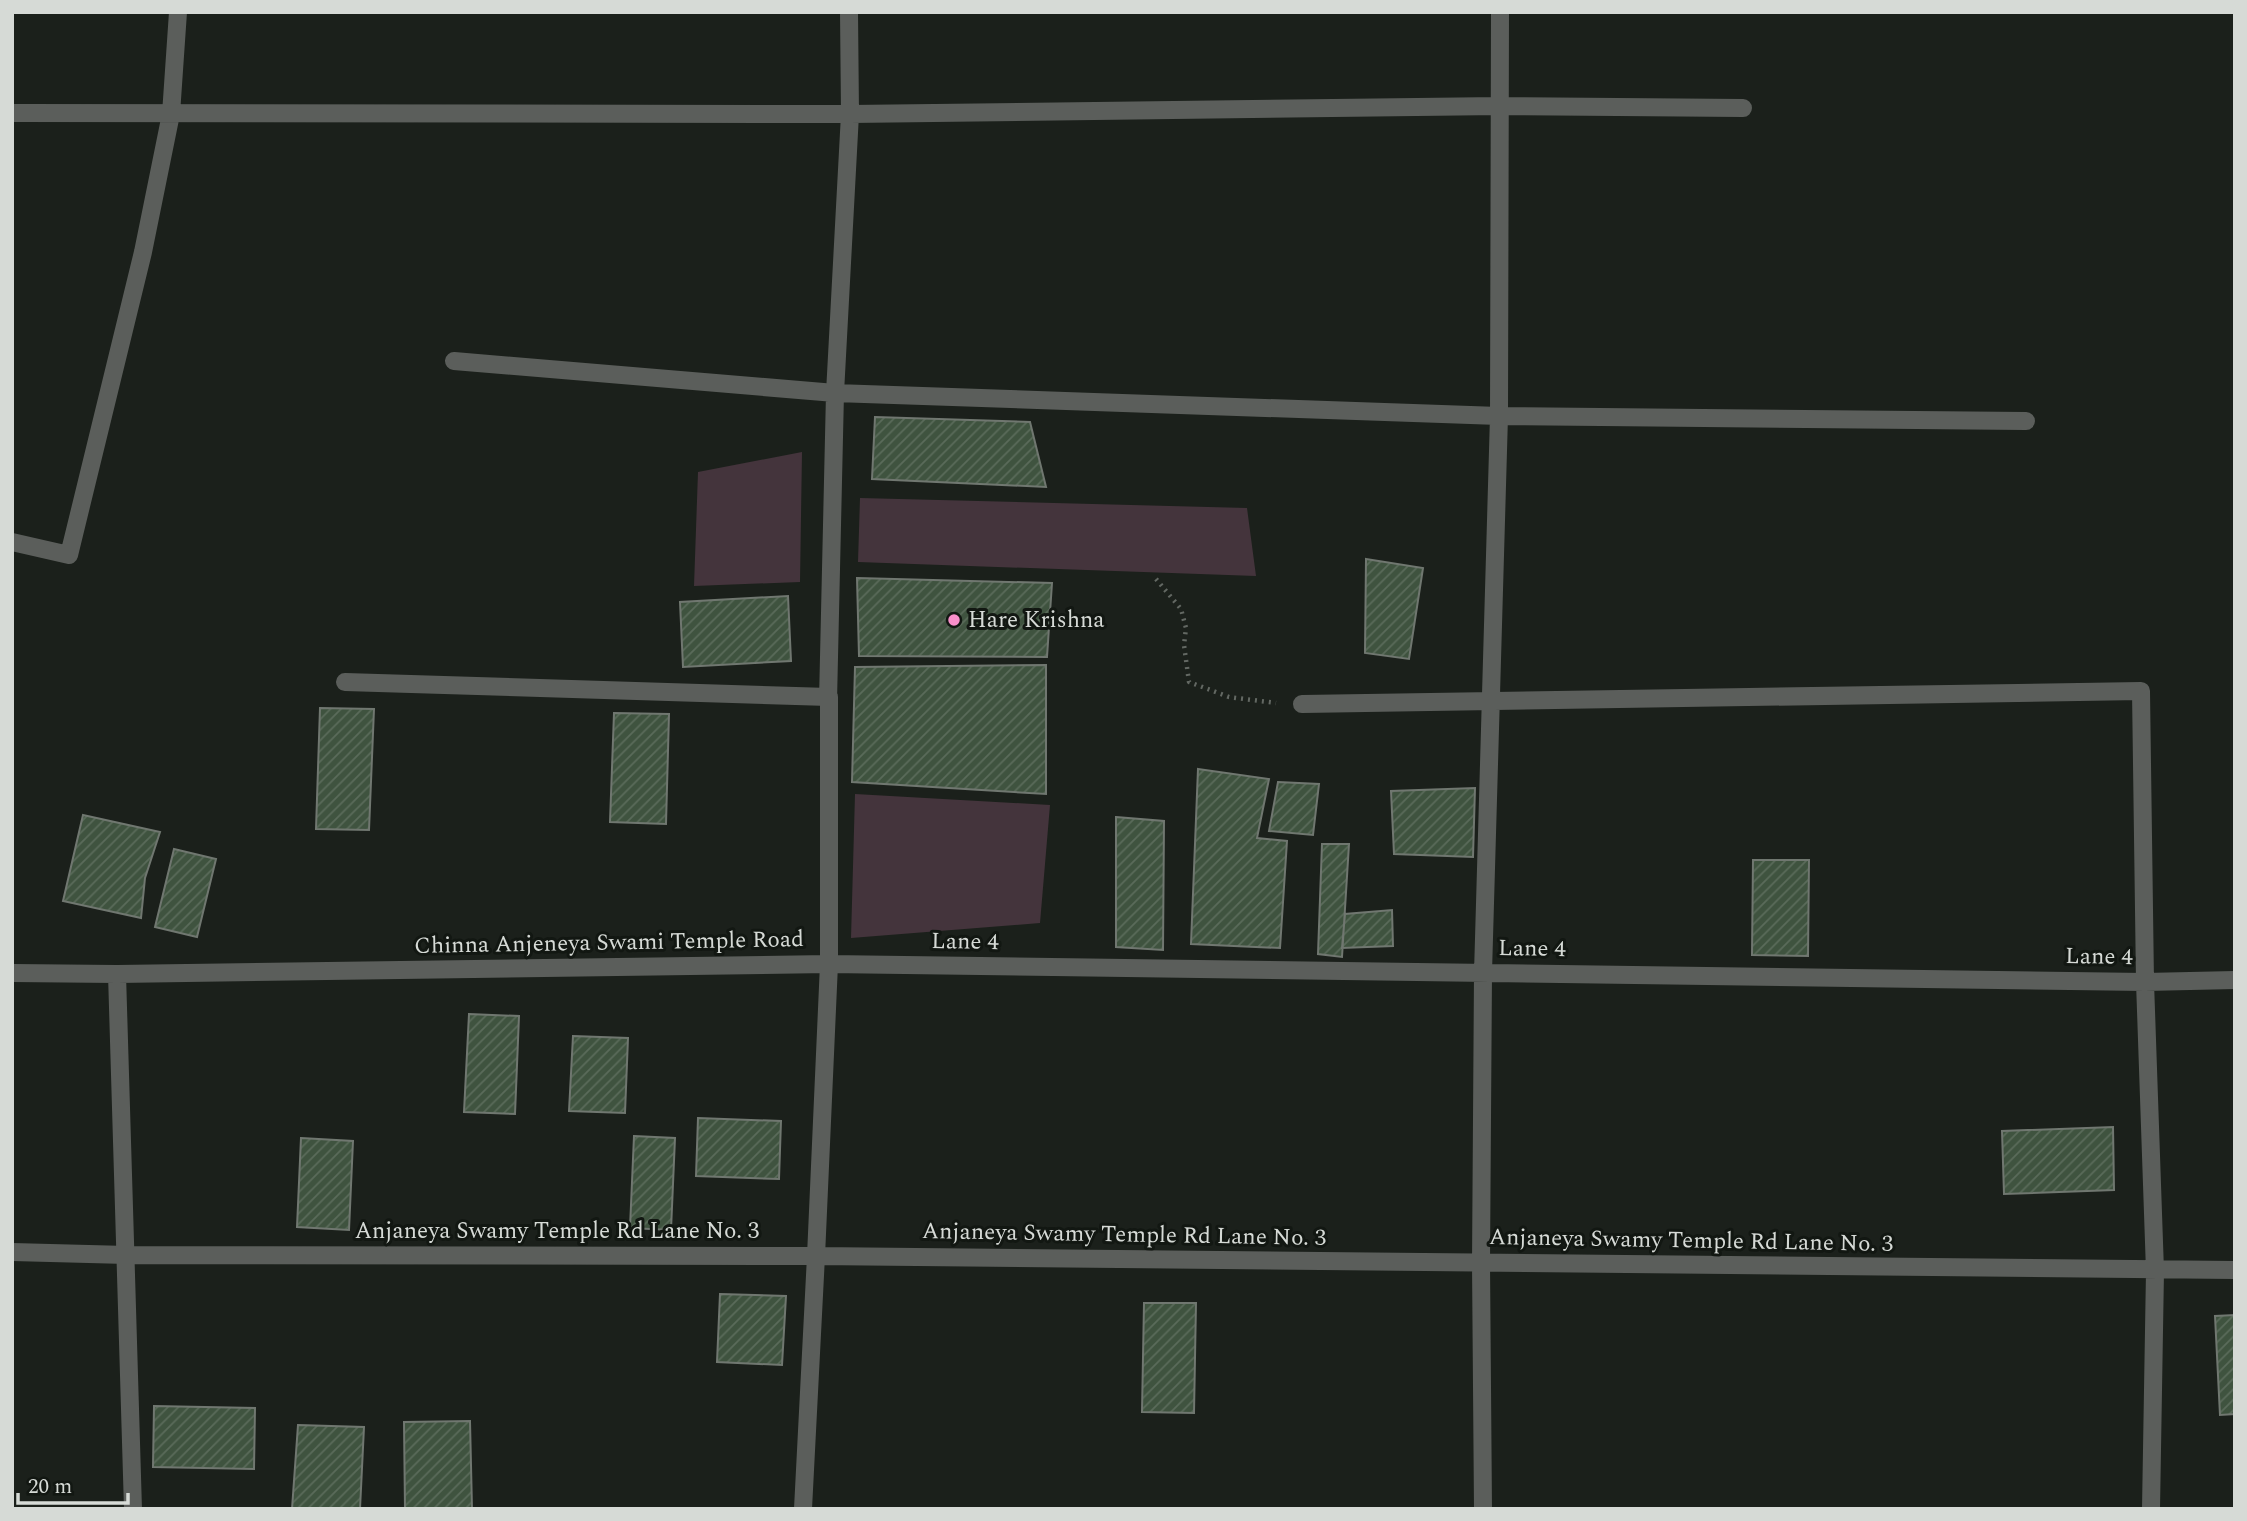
<svg xmlns="http://www.w3.org/2000/svg" width="2247" height="1521" viewBox="0 0 2247 1521" font-family="Spectral,serif">
	<style>
		.green { fill: #44343c }
		.building { fill: url(#building-hatch); stroke: #707770; stroke-width: 2 }
		.lines { fill: none; stroke-linecap: round; stroke-linejoin: round }
		.path { stroke: #636863; stroke-width: 4.5; stroke-dasharray: 2 5; stroke-linecap: butt }
		.street { stroke: #5b5e5b; stroke-width: 18 }
		.poi-dot { fill: #f98fca; stroke: #121712; stroke-width: 2.5 }
		.labels { text-anchor: middle; dominant-baseline: central; stroke-width: 6; stroke-linejoin: round; paint-order: stroke }
		.poi-label { font-size: 23px; fill: #d6dad6; stroke: #121712; text-anchor: start }
		.street-label { font-size: 23px; fill: #d6dad6; stroke: #121712 }
	</style>
	<defs>
		<pattern id="building-hatch" width="6" height="6" patternUnits="userSpaceOnUse" patternTransform="scale(1.75)"><rect width="6" height="6" fill="#3f533f"/><path d="M-1 1l2-2M0 6l6-6M5 7l2-2" fill="none" stroke="#5a6b5a"/></pattern>
	</defs>
	<rect width="100%" height="100%" fill="#1b201b"/>
	<!-- green -->
	<path class="green" d="M802 452 800 582 694 586 698 472Z
		M860 498 1247 508 1256 576 858 562Z
		M855 794 1050 805 1040 923 851 938Z"/>
	<!-- building -->
	<path class="building" d="M875 417 1030 422 1046 487 872 479Z
		M1366 559 1423 568 1409 659 1365 653Z
		M857 578 1052 583 1047 657 859 656Z
		M788 596 791 661 683 667 680 602Z
		M1046 665V794L852 782 855 667Z
		M320 708 374 709 369 830 316 829Z
		M614 713 669 714 666 824 610 822Z
		M1198 769 1269 779 1257 838 1287 841 1280 948 1191 944Z
		M1278 782 1319 784 1313 835 1269 831Z
		M1475 788 1473 857 1394 854 1391 791Z
		M83 815 160 832 145 878 141 918 63 901Z
		M1116 817 1164 821 1163 950 1116 947Z
		M1322 844H1349L1342 957 1318 954Z
		M174 849 216 859 197 937 155 927Z
		M1753 860H1809L1808 956 1752 955Z
		M1392 910 1393 946 1342 948 1345 914Z
		M469 1014 519 1016 515 1114 464 1112Z
		M573 1036 628 1038 625 1113 569 1111Z
		M698 1118 781 1121 779 1179 696 1176Z
		M2113 1127 2114 1190 2004 1194 2002 1131Z
		M634 1136 675 1138 671 1230 630 1228Z
		M301 1138 353 1141 349 1230 297 1227Z
		M720 1294 786 1296 782 1365 717 1362Z
		M1144 1303H1196L1194 1413 1142 1412Z
		M2235 1315V1414L2220 1415 2215 1316Z
		M154 1406 255 1408 254 1469 153 1467Z
		M470 1421 472 1509H405L404 1422Z
		M298 1425 364 1427 360 1509H292Z"/>
	<g class="lines">
		<!-- path -->
		<path class="path" d="M1156 579 1181 609 1186 628 1184 645 1189 682 1229 697 1276 703"/>
		<!-- street -->
		<path class="street" d="M12 113 850 114 1500 106 1743 108
			M454 361 835 393 1499 416 2026 421
			M12 542 69 555 143 252 171 114 178 12
			M345 682 829 697V964L2145 982 2235 980
			M828 701 835 393 850 114 849 12
			M1302 704 2141 691 2145 982 2155 1271 2151 1509
			M12 973 117 974 829 964 816 1256 803 1509
			M117 974 133 1509
			M12 1252 127 1255 816 1256 2235 1270
			M1483 1509 1481 1263 1483 973 1499 416 1500 12"/>
	</g>
	<!-- markers -->
	<circle class="poi-dot" cx="954" cy="620" r="7"/>
	<g class="labels">
		<!-- poi labels -->
		<g class="poi-label">
			<text x="968" y="620">Hare Krishna</text>
		</g>
		<!-- street labels -->
		<g class="street-label">
			<text transform="translate(965 942) rotate(1)">Lane 4</text>
			<text transform="translate(609 943) rotate(-1)">Chinna Anjeneya Swami Temple Road</text>
			<text transform="translate(1532 949) rotate(1)">Lane 4</text>
			<text transform="translate(2099 957) rotate(1)">Lane 4</text>
			<text x="557" y="1231">Anjaneya Swamy Temple Rd Lane No. 3</text>
			<text transform="translate(1124 1235) rotate(1)">Anjaneya Swamy Temple Rd Lane No. 3</text>
			<text transform="translate(1691 1241) rotate(1)">Anjaneya Swamy Temple Rd Lane No. 3</text>
		</g>
	</g>
	<!-- border -->
	<rect width="2247" height="1521" fill="none" stroke="#d6dad6" stroke-width="28"/>
	<!-- scale -->
	<path d="M18 1493v10h110v-10" fill="none" stroke="#d6dad6" stroke-width="3.5"/>
	<text x="28" y="1493" font-size="21" fill="#d6dad6" stroke="#121712" stroke-width="5" paint-order="stroke">20 m</text>
</svg>
